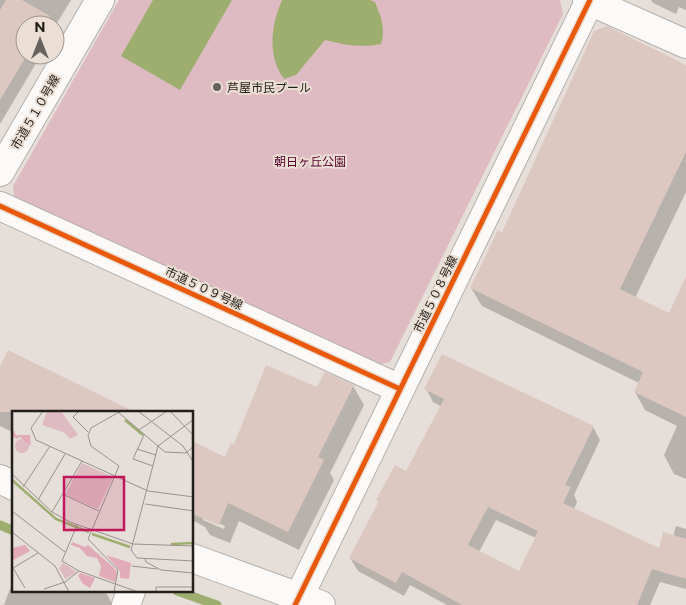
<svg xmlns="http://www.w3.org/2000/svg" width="686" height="605" viewBox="0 0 686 605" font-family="Montserrat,'Noto Sans JP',sans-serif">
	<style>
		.green { fill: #debbc2 }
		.water { fill: #9dae6f }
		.shadow { fill: #0003; fill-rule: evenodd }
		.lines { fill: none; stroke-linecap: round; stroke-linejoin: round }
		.stream { stroke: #9dae6f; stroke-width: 9 }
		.building { fill: #ddc7c1; fill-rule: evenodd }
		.minor-casing { stroke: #b5b0ab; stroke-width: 30 }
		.minor { stroke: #fbfaf9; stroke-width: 28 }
		.cycleway-casing { stroke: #ebded4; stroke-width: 8 }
		.cycleway { stroke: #e8590c; stroke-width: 5 }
		.poi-dot { fill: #67625e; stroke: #ebded4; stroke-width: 2 }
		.labels { text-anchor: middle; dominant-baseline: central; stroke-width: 4; stroke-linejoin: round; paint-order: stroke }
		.poi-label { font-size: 12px; fill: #231f1b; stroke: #ebded4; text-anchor: start }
		.street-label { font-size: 12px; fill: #231f1b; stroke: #ebded4 }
		.park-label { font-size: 12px; fill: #56012c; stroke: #ebded4 }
		.inset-river { fill: none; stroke: #9dae6f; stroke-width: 2.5 }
		.inset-road { fill: none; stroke: #98928d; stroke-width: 1 }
		.view { fill: #c2185b; fill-opacity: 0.15; stroke: #c2185b; stroke-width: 2.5 }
		.inset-edge { fill: none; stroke: #231f1b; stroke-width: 2.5 }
	</style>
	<rect width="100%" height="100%" fill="#e6dfd9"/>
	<!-- green -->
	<path class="green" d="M119 0H560L563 14 390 362 372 366 15 202 13 186Z"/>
	<!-- water -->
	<path class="water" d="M153 0H232L180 90 121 56Z
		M282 0H370L375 2C381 17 386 28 381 44 361 48 345 45 325 40L296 75 284 79C267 56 271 25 282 0Z"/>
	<!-- shadow -->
	<path class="shadow" d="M0 0H71L57 23 63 33 55 47V25H25V55H41L0 124Z
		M651 0H686V10L679 7 676 14 653 3Z
		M686 67V192L635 298 670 314 686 310V479L674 474 664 455 677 426 645 410 635 392 639 383 482 306 471 288 502 234Z
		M8 352 132 412H14V433L0 426V369Z
		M353 386 364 405 330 473 334 480 299 550 239 521 230 543 210 535 205 527 192 520V442L226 458 234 446 318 389ZM203 517 225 526 224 529 203 520Z
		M426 389 593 427 600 440 574 495 577 502 574 509 660 550 673 537 676 526 686 529V589L660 582 650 605H447L410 585 404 596 358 571 350 558 379 503 378 500 406 473 442 407 433 402ZM496 520 536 538 520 572 479 552Z
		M14 578V591H105L113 605H4Z"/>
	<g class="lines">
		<!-- stream -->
		<path class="stream" d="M0 525 14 531
			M177 591 217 605"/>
	</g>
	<!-- building -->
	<path class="building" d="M6 0H22L50 16 45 25H25V55H27L0 100V10Z
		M607 26 686 65V152L620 289 669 313 686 276V417L634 392 643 372 470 288 498 230 502 232 594 31Z
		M8 350 135 412H0V366Z
		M442 354 594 426 565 485 571 487 563 503 659 548 663 532 686 539V579L652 569 637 605H462L402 572 396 583 349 558 379 501 376 500 395 465 406 471 444 399 424 389ZM488 507 538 531 519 571 468 545Z
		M266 365 317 387 325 372 354 385 318 457 324 460 288 532 228 503 219 525 192 514V441L225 457 231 443 234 444Z"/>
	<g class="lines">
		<defs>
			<path id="minor" d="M587 0 686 44
				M0 172 100 0
				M0 206 400 389
				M0 479 14 486
				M192 558 321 605
				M126 605 131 591
				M295 605 590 0"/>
		</defs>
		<!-- minor casing -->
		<use href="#minor" class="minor-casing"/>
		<!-- minor -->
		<use href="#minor" class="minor"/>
		<defs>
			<path id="cycleway" d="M0 206 400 389
				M295 605 590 0"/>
		</defs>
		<!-- cycleway casing -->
		<use href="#cycleway" class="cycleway-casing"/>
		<!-- cycleway -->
		<use href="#cycleway" class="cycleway"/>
	</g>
	<!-- markers -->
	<circle class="poi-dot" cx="217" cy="87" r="5"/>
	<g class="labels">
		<!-- poi labels -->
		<g class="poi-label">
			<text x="227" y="87">芦屋市民プール</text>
		</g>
		<!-- street labels -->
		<g class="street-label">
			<text transform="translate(35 112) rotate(-60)">市道５１０号線</text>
			<text transform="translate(204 288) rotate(25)">市道５０９号線</text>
			<text transform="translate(435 294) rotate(-64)">市道５０８号線</text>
		</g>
		<!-- park labels -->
		<g class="park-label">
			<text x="310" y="161">朝日ヶ丘公園</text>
		</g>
	</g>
	<!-- overview -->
	<g transform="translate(12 411)">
		<rect width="181" height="181" fill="#e6dfd9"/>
		<path d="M35 0H49L66 24 58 28 53 22 30 14ZM3 35a7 7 0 1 1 14 0a7 7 0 1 1-14 0ZM70 52 101 66 86 98 53 84ZM51 152 65 161 53 168 47 157Z" fill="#debbc2"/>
		<path d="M0 16 4 24H18L19 35 8 26 5 28 0 25ZM60 131 73 136 76 134 101 156 105 161 103 171 87 165 89 155 85 147 75 145 68 137 59 134ZM13 134 18 140 0 150V137ZM94 144 119 152 117 168 108 167V160ZM68 162 83 167 78 177 71 173 66 165Z" fill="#e1abba"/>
		<path class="inset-river" d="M113 9 131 24M0 69 44 108 77 121M80 123 118 136M159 133 182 132"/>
		<path class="inset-road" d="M31 0 19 17 24 29 136 80 182 86M67 0 61 6 76 21M126 0 171 35 182 52M158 0 182 25M106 1 153 41 174 42 182 35M182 8 146 35 119 139 125 147 182 150M127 19 155 0M132 24 121 48 141 55M125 38 144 44M0 63 40 101 58 111 121 133 182 135M11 76 38 35M50 83 87 100M26 89 53 43M133 93 182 100M0 100 53 141M40 101 70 50M65 114 50 150 67 160 126 181M0 121 43 155 57 181M133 147 134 151 149 159 182 162M120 155 145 158M13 177 1 157 26 142M32 178 53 171 67 160M102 181 106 159 76 128 107 55 79 35 76 24 79 17 109 0M144 181V176H182"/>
		<path class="view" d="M52 66H112V119H52Z"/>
		<rect width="181" height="181" class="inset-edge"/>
	</g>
	<!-- north arrow -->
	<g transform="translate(40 40)"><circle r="24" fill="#ebded4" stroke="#9b928a"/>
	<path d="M0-4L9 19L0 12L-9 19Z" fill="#67625e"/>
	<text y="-8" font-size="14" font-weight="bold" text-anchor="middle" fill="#231f1b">N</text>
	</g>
</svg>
